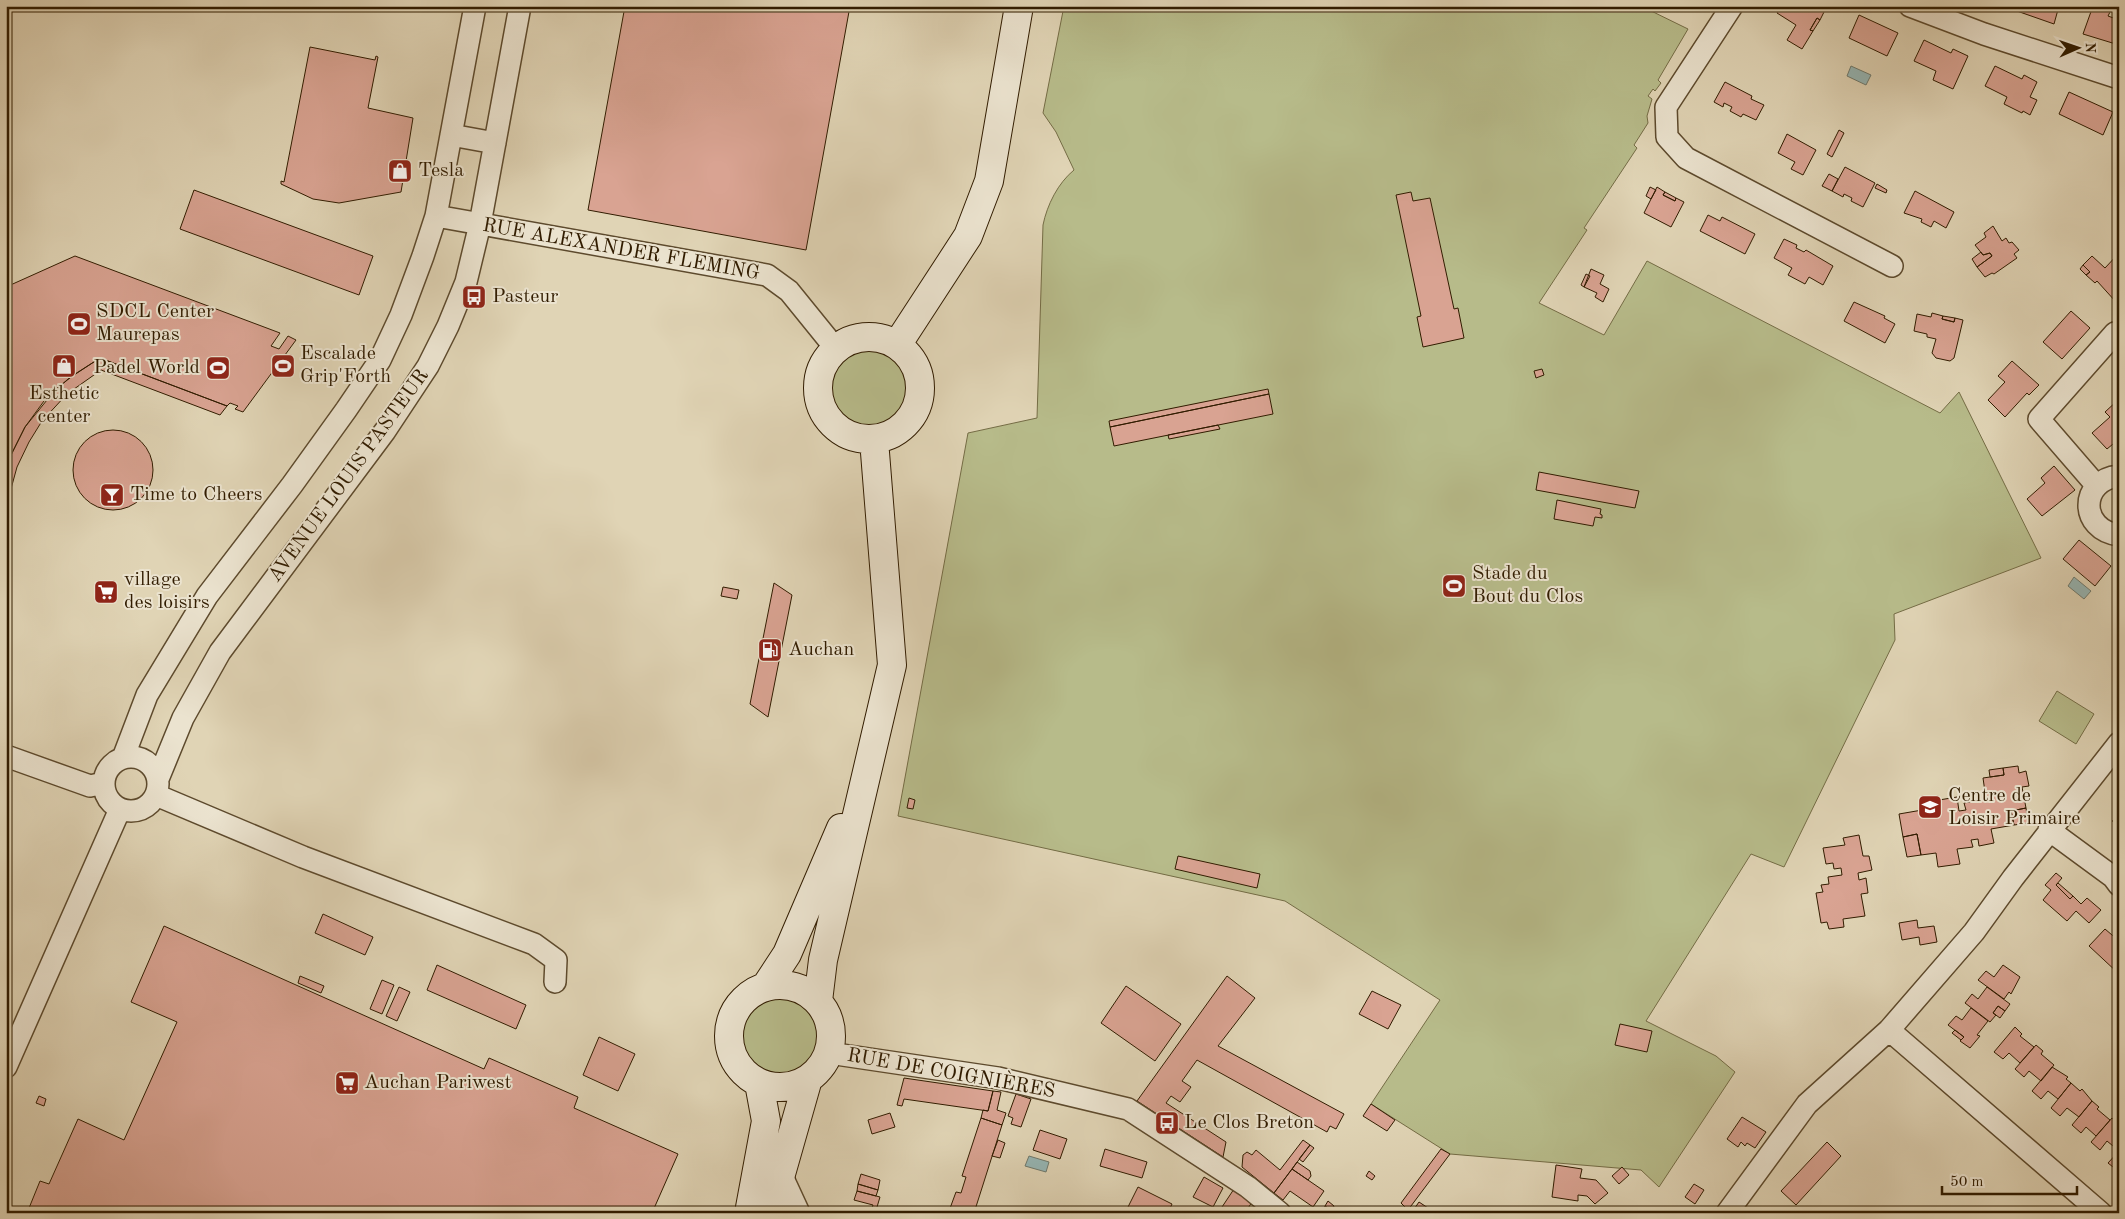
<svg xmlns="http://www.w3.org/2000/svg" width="2125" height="1219" viewBox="0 0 2125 1219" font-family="'Old Standard TT',serif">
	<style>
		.green { fill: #b7bb8a; stroke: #746c45 }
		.water { fill: #96b7b6; stroke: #6e796d }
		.building { fill: #d9a392; stroke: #311c00 }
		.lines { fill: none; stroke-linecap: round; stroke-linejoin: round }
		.street-casing { stroke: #5d4a2d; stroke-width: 24 }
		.secondary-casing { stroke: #311c00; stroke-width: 30 }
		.street { stroke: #ebe3cf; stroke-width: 21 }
		.secondary { stroke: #ebe3cf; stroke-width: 28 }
		.labels { text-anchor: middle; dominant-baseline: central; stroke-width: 4; stroke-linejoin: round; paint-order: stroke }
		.poi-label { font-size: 20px; fill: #311c00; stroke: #ebe3cf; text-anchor: start }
		.street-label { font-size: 20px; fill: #311c00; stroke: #ebe3cf }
	</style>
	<rect width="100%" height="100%" fill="#e0d4b5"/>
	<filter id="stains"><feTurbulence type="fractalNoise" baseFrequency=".004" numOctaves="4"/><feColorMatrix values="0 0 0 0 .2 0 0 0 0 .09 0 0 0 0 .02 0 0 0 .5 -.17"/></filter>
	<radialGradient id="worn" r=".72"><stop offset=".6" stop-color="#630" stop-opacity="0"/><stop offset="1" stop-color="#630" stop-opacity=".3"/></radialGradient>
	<!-- green -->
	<path class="green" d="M1064 6H1641L1688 29 1658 80 1661 83 1655 91 1653 89 1648 96 1652 99 1647 116 1648 123 1634 145 1637 148 1584 228 1587 230 1539 303 1604 335 1647 261 1940 413 1959 392 2041 558 1894 614 1895 640 1784 867 1751 854 1646 1021 1716 1056 1735 1072 1659 1187 1641 1170 1450 1154 1371 1104 1440 1000 1285 901 898 816 968 433 1037 418 1043 225C1047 205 1058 183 1074 170L1056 132 1043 113Z
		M831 387a39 39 0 1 1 78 0a39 39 0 1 1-78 0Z
		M2057 691 2094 714 2076 744 2039 721Z
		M740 1034a40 40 0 1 1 80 0a40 40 0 1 1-80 0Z"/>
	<!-- water -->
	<path class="water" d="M1851 66 1871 75 1866 85 1847 76Z
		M2074 577 2091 591 2084 599 2068 586Z
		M1029 1156 1049 1162 1046 1172 1025 1166Z"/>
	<!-- building -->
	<path class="building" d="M625 6H850L806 250 588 210Z
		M1781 6H1827L1820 20 1817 18 1810 30 1813 31 1802 49 1787 40 1796 25 1777 13Z
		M2015 6H2059L2054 24 2014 10Z
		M2093 6H2102L2111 10 2108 16 2119 20V45L2083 34Z
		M1859 15 1898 33 1887 56 1849 38Z
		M1817 18 1820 20 1813 31 1810 30Z
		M1924 40 1951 53 1953 49 1968 56 1953 89 1933 80 1936 71 1914 61Z
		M310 47 375 60 376 56 378 57 368 108 413 118 401 192 339 203 313 199 281 184V181L284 182Z
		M1995 66 2022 79 2024 75 2037 82 2030 97 2037 100 2030 115 2023 111 2022 113 2004 104 2007 97 1985 86Z
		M1725 82 1752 96 1751 99 1764 105 1756 120 1743 114 1741 117 1730 111 1732 107 1724 103 1723 107 1714 102Z
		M2069 92 2113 112 2103 135 2059 114Z
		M1839 130 1844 133 1832 157 1827 154Z
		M1787 134 1816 150 1803 175 1791 169 1795 162 1778 153Z
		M1845 167 1875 183 1863 207 1851 201 1852 198 1844 194 1843 197 1832 191Z
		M1829 174 1838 179 1832 191 1822 186Z
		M1877 184 1887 190 1886 193 1875 188Z
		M1650 187 1656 190 1651 199 1646 196Z
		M1657 187 1665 192 1663 195 1675 201 1676 198 1684 202 1671 227 1644 213Z
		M194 190 373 256 359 295 180 229Z
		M1915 191 1954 212 1946 228 1934 221 1931 227 1921 222 1922 219 1904 213Z
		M1411 192 1413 201 1430 198 1454 309 1458 308 1464 338 1423 347 1417 317 1421 316 1396 195Z
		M1665 192 1676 198 1675 201 1663 195Z
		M1708 215 1720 221 1722 217 1755 234 1745 254 1700 231Z
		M1993 226 2002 241 2006 238 2009 243 2012 242 2019 250 2014 254 2017 258 1994 274 1992 273 1985 277 1977 267 1992 256 1990 253 1983 255 1975 245 1986 237 1984 233Z
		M1784 239 1797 245 1796 248 1804 252 1806 250 1833 266 1823 285 1809 277 1805 284 1788 275 1792 268 1774 258Z
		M1981 252 1983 255 1990 253 1992 256 1977 267 1972 259Z
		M2119 253V299L2116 302 2097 281 2095 283 2086 275 2090 272 2083 265 2092 256 2105 268Z
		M75 256 280 333 271 346 279 349 288 336 296 340 243 412 235 409 238 406 230 403 227 406 100 358 68 379 44 401 25 427 6 465V287Z
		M2083 265 2090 272 2086 275 2080 269Z
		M1591 269 1604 275 1600 284 1609 289 1603 302 1595 297 1597 293 1584 287Z
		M1586 274 1590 276 1584 287 1581 285Z
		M1854 302 1885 316 1884 318 1895 324 1885 343 1844 321Z
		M2071 311 2090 328 2062 359 2043 342Z
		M1932 313 1943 316 1942 319 1954 322 1955 318 1963 320 1954 358 1950 361 1936 358 1932 353 1936 339 1927 337V334L1914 331 1917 314 1931 317Z
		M1943 316 1955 318 1954 322 1942 319Z
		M100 358 227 406 220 415 101 370 67 394 42 421 29 442 17 467 6 507V465L25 427 56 389 75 374Z
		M2012 361 2039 385 2029 395 2027 393 2005 417 1988 400 2005 382 1998 376Z
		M1542 369 1544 375 1536 378 1534 371Z
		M1268 389 1269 394 1110 427 1109 421Z
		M1269 394 1273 414 1114 446 1110 427Z
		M2118 400 2119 439 2107 449 2092 433 2110 417 2105 412Z
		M1218 425 1220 429 1169 439 1168 435Z
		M73 470a40 40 0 1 1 80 0a40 40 0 1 1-80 0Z
		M2054 466 2075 490 2042 516 2027 499 2045 483 2041 478Z
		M1539 472 1639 491 1635 508 1536 490Z
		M1557 500 1601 509 1600 514 1602 515V518L1595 517 1593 526 1554 519Z
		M2079 540 2111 566 2095 586 2063 559Z
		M774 583 792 595 768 717 750 704Z
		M723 587 739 590 737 599 721 596Z
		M2018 766 2019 773 2026 771 2029 786 2022 787 2026 808 2011 811 2014 825 1991 829 1994 843 1979 846 1978 839 1971 840 1973 847 1957 849 1960 864 1938 867 1936 853 1921 855 1917 834 1903 837 1899 814 1928 809 1927 802 1957 797 1959 811 1966 810 1964 803 1986 799 1983 778 2004 775 2003 768Z
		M2003 768 2004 775 1990 777 1989 770Z
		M909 798 915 800 913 809 907 808Z
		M2026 808 2028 823 2014 825 2011 811Z
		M2119 815V827L2112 821Z
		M1917 834 1921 855 1907 857 1903 837Z
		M1859 835 1863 856H1869L1872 870 1858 873 1859 880 1866 878 1868 893 1861 894 1865 916 1843 919 1844 927 1829 929 1827 922 1821 923 1816 893 1823 892 1821 885 1829 884 1828 877 1842 875 1841 868 1834 869 1833 863 1826 864 1823 848 1845 845 1843 838Z
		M1178 856 1260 874 1257 888 1175 869Z
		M2056 873 2062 878 2056 885 2070 899 2073 896 2081 904 2087 898 2101 910 2089 923 2076 911 2067 921 2043 900 2051 890 2045 885Z
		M2058 883 2073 896 2070 899 2056 885Z
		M323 914 373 937 365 955 315 933Z
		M1917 920 1918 928 1934 926 1937 942 1920 945 1919 937 1902 940 1899 923Z
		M164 926 484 1069 489 1058 578 1097 574 1108 678 1154 652 1213H27L40 1181 49 1184 78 1119 124 1140 177 1022 131 1002Z
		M2105 929 2119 941 2118 973 2089 946Z
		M437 965 526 1005 516 1029 427 990Z
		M2003 965 2020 977 2011 994 2009 992 2004 999 1978 980 1986 971 1994 977Z
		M300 976 324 986 321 993 298 983Z
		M1227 976 1255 998 1218 1046 1344 1114 1336 1129 1330 1126 1327 1132 1197 1060 1182 1081 1191 1087 1180 1102 1171 1096 1166 1103 1226 1142 1223 1157 1137 1101Z
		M382 980 394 985 382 1014 370 1009Z
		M1126 986 1181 1024 1155 1061 1101 1023Z
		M399 987 410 992 397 1021 386 1016Z
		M1987 987 2010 1004 2005 1011 1998 1006 1993 1013 1996 1015 1990 1022 1965 1003 1972 994 1978 999Z
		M1372 991 1401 1005 1388 1029 1359 1014Z
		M1998 1006 2005 1011 2000 1018 1993 1013Z
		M1971 1008 1988 1021 1977 1035 1980 1036 1970 1048 1960 1041 1964 1037 1948 1025 1956 1016 1962 1020Z
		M1620 1024 1652 1031 1647 1052 1615 1045Z
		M2015 1027 2022 1034 2020 1036 2034 1047 2020 1063 2009 1053 2003 1059 1994 1052Z
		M1955 1030 1964 1037 1961 1040 1952 1033Z
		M599 1037 635 1054 618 1091 583 1075Z
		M2036 1045 2043 1051 2041 1054 2054 1065 2041 1081 2029 1071 2024 1077 2015 1069Z
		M2052 1067 2068 1077 2066 1079 2071 1083 2058 1099 2048 1091 2041 1099 2032 1091Z
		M904 1078 993 1091 988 1111 904 1099 902 1106 897 1105Z
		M2071 1083 2080 1091 2082 1089 2092 1101 2079 1117 2067 1108 2060 1116 2051 1108Z
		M993 1091 1001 1092 997 1110 1006 1113 1002 1125 981 1118 983 1110 988 1111Z
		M1016 1094 1031 1099 1021 1127 1011 1124 1013 1118 1008 1116Z
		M39 1096 46 1099 44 1106 36 1103Z
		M2092 1101 2099 1107 2097 1109 2110 1120 2096 1136 2086 1127 2081 1133 2072 1125Z
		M1371 1104 1395 1120 1387 1131 1363 1116Z
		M890 1113 895 1127 872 1134 868 1120Z
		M1742 1117 1766 1132 1755 1148 1747 1143 1745 1146 1741 1142 1738 1147 1727 1139Z
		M981 1118 1002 1125 974 1213H955L949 1211 956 1192 961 1193 966 1177 962 1176Z
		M2112 1118 2119 1124 2117 1127 2119 1128V1151L2107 1141 2100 1150 2091 1142Z
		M1040 1130 1067 1139 1060 1159 1033 1150Z
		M998 1140 1005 1143 1000 1158 992 1156Z
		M1303 1140 1310 1145 1274 1193 1242 1167 1243 1155 1247 1152 1252 1155 1256 1150 1280 1170Z
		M1827 1142 1841 1156 1796 1205 1781 1191Z
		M1310 1145 1314 1148 1303 1162 1299 1159Z
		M1105 1149 1147 1162 1142 1178 1100 1166Z
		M1441 1149 1450 1154 1408 1210 1401 1203Z
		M2119 1151V1170L2118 1171 2108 1163Z
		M1297 1162 1310 1171 1311 1176 1308 1180 1292 1169Z
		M1556 1165 1582 1169 1580 1178 1596 1180 1608 1193 1595 1204 1587 1196 1578 1195V1201L1552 1197Z
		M1622 1167 1629 1175 1619 1184 1612 1176Z
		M1292 1169 1324 1191 1313 1207 1290 1191 1283 1200 1274 1193Z
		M1369 1171 1375 1176 1372 1180 1366 1176Z
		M861 1174 880 1180 878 1190 858 1184Z
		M1204 1177 1223 1188 1213 1207 1193 1197Z
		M858 1184 878 1190 876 1196 857 1191Z
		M1694 1184 1704 1190 1695 1204 1685 1197Z
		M1138 1187 1172 1204 1168 1213H1125Z
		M1234 1189 1252 1202 1245 1213H1218Z
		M857 1191 880 1197 877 1207 891 1213H870L873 1205 854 1200Z
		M1328 1201 1334 1206 1332 1211 1325 1206Z
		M1419 1202 1431 1210 1429 1213 1412 1212Z
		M1325 1206 1332 1211 1331 1213H1320Z"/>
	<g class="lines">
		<defs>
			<path id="street" d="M1732 6 1666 107 1667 137 1686 158 1892 266
				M1910 6 1984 34 2119 78
				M451 135 495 143
				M436 216 767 275 789 291 836 349
				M2119 476C2079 480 2079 530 2119 535
				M2096 485 2039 419 2115 333
				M6 756 90 786 104 783
				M104 784a27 27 0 1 1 54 0a27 27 0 1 1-54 0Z
				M123 758 147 695 207 596 292 485 346 410 380 360 401 315 423 256 436 216 475 6
				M158 779 183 718 220 652 385 431 428 366 448 326 466 282 480 224 520 6
				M156 795 303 857 534 944 556 960 555 982
				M2049 830 2113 877 2119 885
				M1889 1030 2101 1213
				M829 1053 998 1078 1128 1109 1248 1187 1280 1213
				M6 1067 120 809
				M781 1174 799 1213
				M1727 1213 1807 1104 1889 1030 1974 932 2013 878 2119 743"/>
			<path id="secondary" d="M818 388a51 51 0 1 1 102 0a51 51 0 1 1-102 0Z
				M897 345 968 236 989 181 1019 6
				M729 1036a51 51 0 1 1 102 0a51 51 0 1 1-102 0Z
				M766 986 787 954 841 828
				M818 1001 823 960 892 665 874 440
				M749 1213 766 1121 759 1083
				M774 1213 781 1174 808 1079"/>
		</defs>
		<!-- street casing -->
		<use href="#street" class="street-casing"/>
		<!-- secondary casing -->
		<use href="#secondary" class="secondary-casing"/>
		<!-- street -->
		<use href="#street" class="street"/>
		<!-- secondary -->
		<use href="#secondary" class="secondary"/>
	</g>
	<!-- icons -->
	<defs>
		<symbol id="shop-square" viewBox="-11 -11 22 22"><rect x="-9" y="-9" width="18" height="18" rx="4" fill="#8f2418" stroke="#ebe3cf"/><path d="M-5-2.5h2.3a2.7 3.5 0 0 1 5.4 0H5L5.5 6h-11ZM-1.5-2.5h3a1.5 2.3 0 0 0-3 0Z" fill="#fff"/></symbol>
		<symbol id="bus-square" viewBox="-11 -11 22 22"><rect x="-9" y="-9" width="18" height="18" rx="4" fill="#8f2418" stroke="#ebe3cf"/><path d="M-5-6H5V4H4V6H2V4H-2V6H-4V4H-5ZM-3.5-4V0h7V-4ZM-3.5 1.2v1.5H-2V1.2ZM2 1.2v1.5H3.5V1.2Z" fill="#fff"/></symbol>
		<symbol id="stadium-square" viewBox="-11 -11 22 22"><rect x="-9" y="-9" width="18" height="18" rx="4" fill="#8f2418" stroke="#ebe3cf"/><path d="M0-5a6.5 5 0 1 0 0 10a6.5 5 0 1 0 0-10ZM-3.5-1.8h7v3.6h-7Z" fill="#fff"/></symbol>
		<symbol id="bar-square" viewBox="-11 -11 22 22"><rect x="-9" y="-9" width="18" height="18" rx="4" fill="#8f2418" stroke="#ebe3cf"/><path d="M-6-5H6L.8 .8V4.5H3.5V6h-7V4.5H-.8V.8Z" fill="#fff"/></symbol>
		<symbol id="supermarket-square" viewBox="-11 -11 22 22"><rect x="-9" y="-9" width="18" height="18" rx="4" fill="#8f2418" stroke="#ebe3cf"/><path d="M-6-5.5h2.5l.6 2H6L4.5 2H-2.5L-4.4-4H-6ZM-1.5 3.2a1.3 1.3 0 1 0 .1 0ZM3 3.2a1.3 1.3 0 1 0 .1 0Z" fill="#fff"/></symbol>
		<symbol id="fuel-square" viewBox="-11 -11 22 22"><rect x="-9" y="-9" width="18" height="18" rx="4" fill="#8f2418" stroke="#ebe3cf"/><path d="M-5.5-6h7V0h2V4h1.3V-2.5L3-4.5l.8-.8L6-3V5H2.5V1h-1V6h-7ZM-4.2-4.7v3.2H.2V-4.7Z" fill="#fff"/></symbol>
		<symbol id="school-square" viewBox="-11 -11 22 22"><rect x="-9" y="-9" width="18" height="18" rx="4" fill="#8f2418" stroke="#ebe3cf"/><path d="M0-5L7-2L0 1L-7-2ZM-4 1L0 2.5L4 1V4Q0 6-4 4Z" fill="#fff"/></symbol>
	</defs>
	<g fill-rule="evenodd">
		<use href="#shop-square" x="386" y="157" width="28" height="28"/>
		<use href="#bus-square" x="460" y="283" width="28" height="28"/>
		<use href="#stadium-square" x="65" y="310" width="28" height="28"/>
		<use href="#shop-square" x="50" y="352" width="28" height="28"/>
		<use href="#stadium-square" x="269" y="352" width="28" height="28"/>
		<use href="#stadium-square" x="204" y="354" width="28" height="28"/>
		<use href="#bar-square" x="98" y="481" width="28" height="28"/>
		<use href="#stadium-square" x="1440" y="572" width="28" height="28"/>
		<use href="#supermarket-square" x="92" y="578" width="28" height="28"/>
		<use href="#fuel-square" x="756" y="636" width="28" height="28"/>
		<use href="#school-square" x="1916" y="793" width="28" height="28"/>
		<use href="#supermarket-square" x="333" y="1069" width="28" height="28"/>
		<use href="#bus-square" x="1153" y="1109" width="28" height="28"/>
	</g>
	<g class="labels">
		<!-- poi labels -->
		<g class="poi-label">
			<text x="418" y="171">Tesla</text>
			<text x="492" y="297">Pasteur</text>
			<text x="96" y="312">SDCL Center<tspan x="96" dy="23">Maurepas</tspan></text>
			<text x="300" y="354">Escalade<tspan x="300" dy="23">Grip'Forth</tspan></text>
			<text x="200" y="368" text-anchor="end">Padel World</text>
			<text x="64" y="394" text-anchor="middle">Esthetic<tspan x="64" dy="23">center</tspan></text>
			<text x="130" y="495">Time to Cheers</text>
			<text x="1472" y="574">Stade du<tspan x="1472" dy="23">Bout du Clos</tspan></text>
			<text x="124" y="580">village<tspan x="124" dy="23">des loisirs</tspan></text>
			<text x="788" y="650">Auchan</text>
			<text x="1948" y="796">Centre de<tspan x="1948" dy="23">Loisir Primaire</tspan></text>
			<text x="364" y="1083">Auchan Pariwest</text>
			<text x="1184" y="1123">Le Clos Breton</text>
		</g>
		<!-- street labels -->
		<g class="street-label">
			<text transform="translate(621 250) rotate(10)">RUE ALEXANDER FLEMING</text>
			<text transform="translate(349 476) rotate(-54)">AVENUE LOUIS PASTEUR</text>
			<text transform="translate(951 1074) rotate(10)">RUE DE COIGNIÈRES</text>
		</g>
	</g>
	<!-- margin -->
	<rect width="2125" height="1219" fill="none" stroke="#e0d4b5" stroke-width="25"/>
	<rect x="8" y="8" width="2110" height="1204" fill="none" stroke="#311c00" stroke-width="2.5"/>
	<rect x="12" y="12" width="2100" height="1194" fill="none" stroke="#311c00"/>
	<!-- north arrow -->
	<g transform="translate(2078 48) rotate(88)" stroke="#ebe3cf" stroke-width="4" paint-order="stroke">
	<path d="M0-4L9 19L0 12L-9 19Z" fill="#311c00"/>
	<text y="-8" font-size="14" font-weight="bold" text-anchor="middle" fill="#311c00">N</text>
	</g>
	<!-- scale -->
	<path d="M1942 1186v8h135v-8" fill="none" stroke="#311c00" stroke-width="2.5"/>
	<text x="1950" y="1186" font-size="15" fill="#311c00" stroke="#ebe3cf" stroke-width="4" paint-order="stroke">50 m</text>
	<rect width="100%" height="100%" filter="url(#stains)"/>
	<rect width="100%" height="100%" fill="url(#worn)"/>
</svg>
